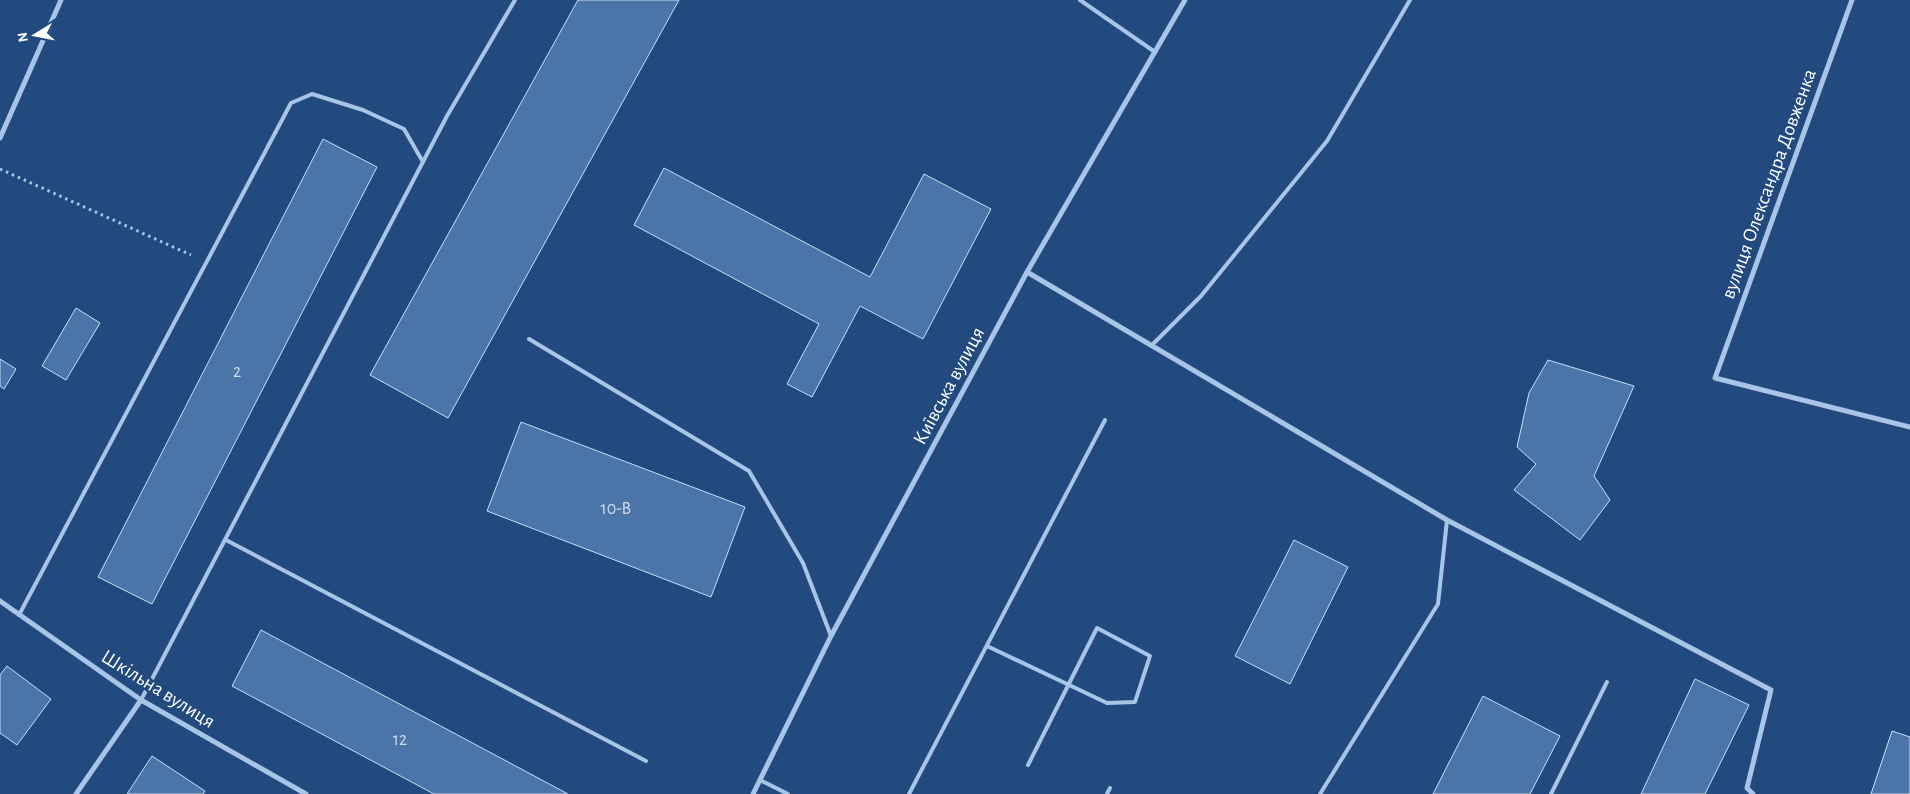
<svg xmlns="http://www.w3.org/2000/svg" width="1910" height="794" viewBox="0 0 1910 794" font-family="'Alegreya Sans',sans-serif">
	<style>
		.building { fill: #4b74a8; stroke: #cbdef5 }
		.lines { fill: none; stroke-linecap: round; stroke-linejoin: round }
		.path { stroke: #a8c4e6; stroke-width: 3; stroke-dasharray: 2.5 4; stroke-linecap: butt }
		.service { stroke: #a8c4e6; stroke-width: 4 }
		.minor { stroke: #a8c4e6; stroke-width: 5 }
		.labels { text-anchor: middle; dominant-baseline: central; stroke-width: 5; stroke-linejoin: round; paint-order: stroke }
		.number-label { font-size: 18px; fill: #d2dce9 }
		.street-label { font-size: 20px; fill: #fff; stroke: #234a7f }
	</style>
	<rect width="100%" height="100%" fill="#234a7f"/>
	<!-- building -->
	<path class="building" d="M578 0H679L448 418 370 375Z
		M323 139 377 167 152 604 98 577Z
		M664 168 870 277 924 174 991 209 923 339 860 306 812 397 787 384 819 324 634 225Z
		M76 308 100 323 66 380 42 366Z
		M0 359 16 369 4 389 0 386Z
		M1548 360 1634 386 1594 476 1610 500 1580 540 1514 490 1536 464 1517 447 1529 393Z
		M521 422 745 507 711 597 487 511Z
		M1294 540 1348 567 1290 684 1235 656Z
		M261 630 568 794H434L232 686Z
		M7 666 51 699 17 745 0 733V675Z
		M1695 679 1749 705 1705 794H1641Z
		M1483 696 1560 736 1530 794H1433Z
		M1892 731 1910 737V794H1871Z
		M152 756 205 791 203 794H127Z"/>
	<g class="lines">
		<!-- path -->
		<path class="path" d="M0 169 191 255"/>
		<!-- service -->
		<path class="service" d="M1080 0 1155 52
			M529 339 749 471 803 563 831 636
			M1151 346 1201 296 1327 141 1410 0
			M226 540 646 761
			M19 615 291 103 312 94 363 110 404 129 423 162
			M987 646 1107 703 1135 702 1150 656 1097 628 1028 765
			M141 700 447 116 515 0
			M760 780 788 794
			M909 794 1105 420
			M1107 794 1110 788
			M1320 794 1438 604 1447 520
			M1551 794 1607 682"/>
		<!-- minor -->
		<path class="minor" d="M1852 0 1715 378 1910 427
			M0 138 61 0
			M1027 272 1447 520 1771 690 1747 788 1753 794
			M0 601 141 700 306 794
			M76 794 141 700
			M753 794 831 636 1027 272 1185 0"/>
	</g>
	<g class="labels">
		<!-- number labels -->
		<g class="number-label">
			<text x="237" y="372">2</text>
			<text x="616" y="509">10-В</text>
			<text x="400" y="740">12</text>
		</g>
		<!-- street labels -->
		<g class="street-label">
			<text transform="translate(1769 184) rotate(-70)">вулиця Олександра Довженка</text>
			<text transform="translate(949 386) rotate(-62)">Київська вулиця</text>
			<text transform="translate(158 689) rotate(32)">Шкільна вулиця</text>
		</g>
	</g>
	<!-- north arrow -->
	<g transform="translate(35 35) rotate(260)" stroke="#234a7f" stroke-width="4" paint-order="stroke">
	<path d="M0-4L9 19L0 12L-9 19Z" fill="#ffffff"/>
	<text y="-8" font-size="14" font-weight="bold" text-anchor="middle" fill="#ffffff">N</text>
	</g>
</svg>
